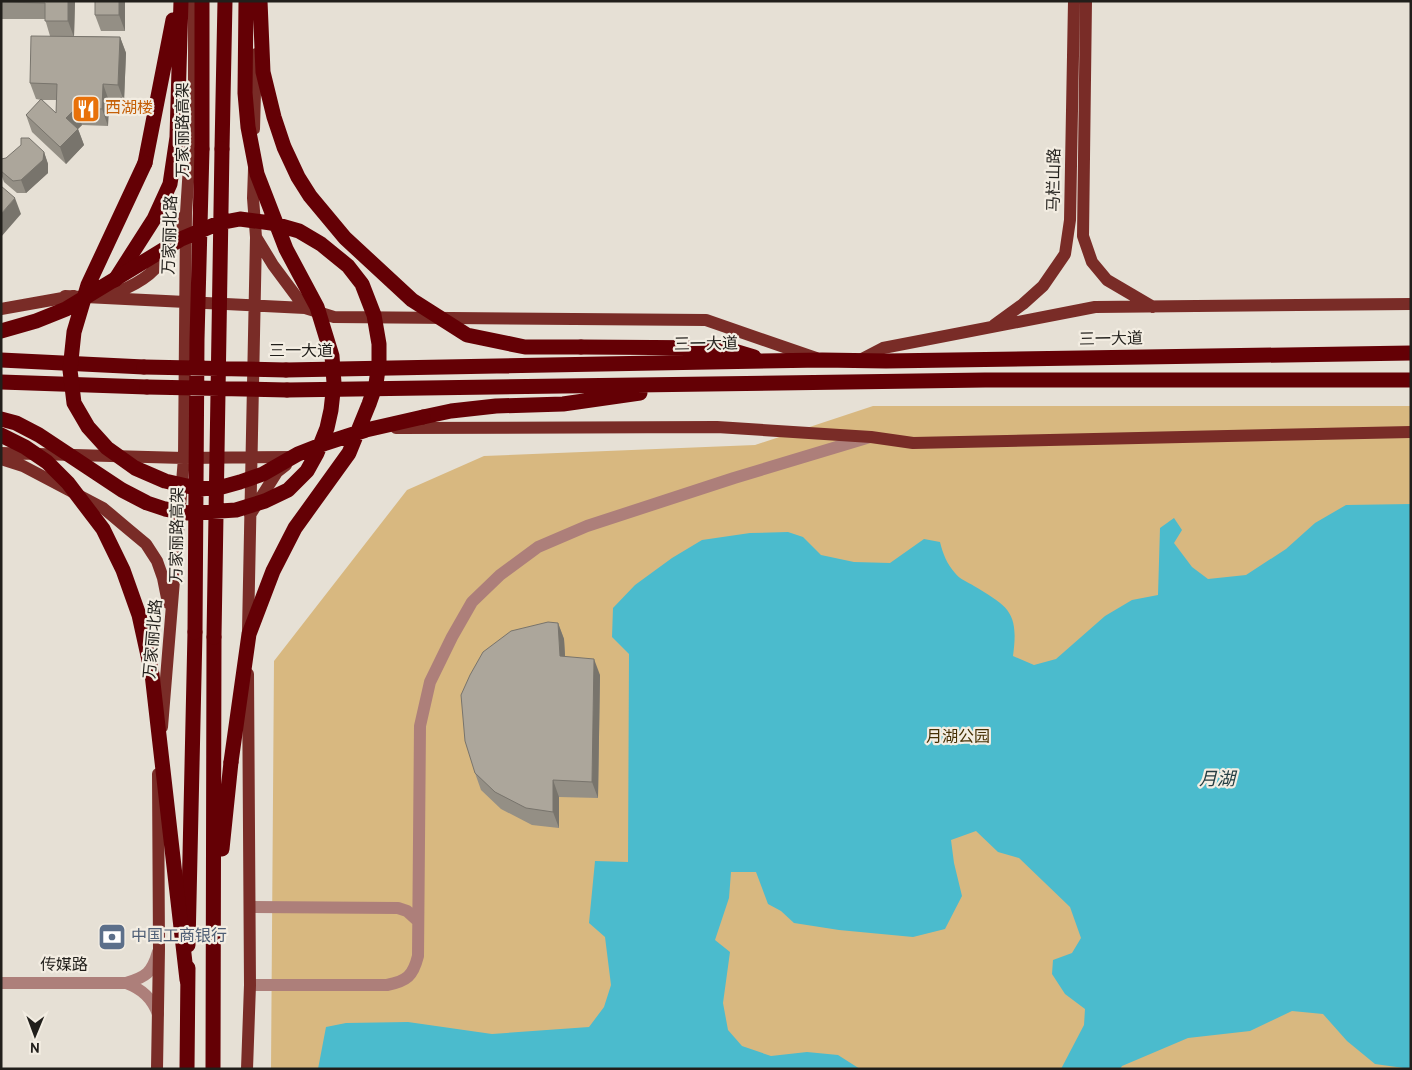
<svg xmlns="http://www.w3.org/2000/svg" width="1412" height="1070" viewBox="0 0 1412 1070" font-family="Overpass,'Noto Sans SC',sans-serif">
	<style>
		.green { fill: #d8b880 }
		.water { fill: #4bbbcd }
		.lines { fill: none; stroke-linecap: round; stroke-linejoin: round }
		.minor { stroke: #ad7f7a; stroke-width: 12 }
		.major { stroke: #792c27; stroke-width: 12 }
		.highway { stroke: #640005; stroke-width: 15 }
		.highway-bridge { stroke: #640005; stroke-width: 15 }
		.wall { fill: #948f85; fill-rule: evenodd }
		.shaded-wall { fill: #78746c }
		.building { fill: #aca69b; stroke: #78746c }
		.labels { text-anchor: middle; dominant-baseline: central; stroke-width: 4.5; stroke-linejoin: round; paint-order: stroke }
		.food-label { font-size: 16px; fill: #c56008; stroke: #f3ede2; text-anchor: start }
		.street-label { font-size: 16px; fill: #211f1b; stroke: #f3ede2 }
		.park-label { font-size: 16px; fill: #453004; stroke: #f3ede2 }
		.service-label { font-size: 16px; fill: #4e5e75; stroke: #f3ede2; text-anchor: start }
		.water-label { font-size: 18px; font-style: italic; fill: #243d42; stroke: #f3ede2 }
	</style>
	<rect width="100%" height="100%" fill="#e6e0d5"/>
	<!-- green -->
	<path class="green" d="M873 406H1411V1069H271L274 661 407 490 484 456 755 445Z"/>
	<!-- water -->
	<path class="water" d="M1411 504V1069L1375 1064 1347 1041 1323 1014 1292 1011 1250 1031 1188 1038 1122 1066 1120 1069H1061L1084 1025 1085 1009 1065 994 1052 974 1053 960 1072 953 1081 938 1070 907 1019 858 998 852 976 831 951 840 954 863 962 896 945 929 913 937 839 930 794 923 781 911 768 904 756 872H731L729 898 715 940 730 952 723 1003 728 1030 742 1046 771 1056 807 1052 838 1055 860 1069H318L326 1027 346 1023 408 1022 492 1034 589 1027 604 1007 611 985 605 937 589 923 595 861 628 862 629 654 612 637 613 608 635 585 672 558 702 540 750 533 788 532 803 537 821 555 854 562 890 563 924 539 940 542C943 554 947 564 955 573 959 579 968 582 974 586 1009 607 1019 612 1013 656L1034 665 1056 659 1105 616 1132 600 1158 595 1160 528 1174 518 1182 530 1174 543 1192 567 1208 579 1246 575 1286 549 1315 523 1346 505Z"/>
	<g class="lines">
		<!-- minor -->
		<path class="minor" d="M250 907 398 908 407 911 418 921
			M1 983H126C146 977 152 973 158 952
			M126 983C142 989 152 998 158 1014
			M250 985H387C407 981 413 976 418 956L420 726 430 682 452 637 472 602 500 575 538 547 587 526 734 478 870 437"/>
		<!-- major -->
		<path class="major" d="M1086 1 1083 236 1092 262 1107 280 1153 307
			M254 129 256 54
			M256 237 273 265 305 308 334 317 706 320 816 358
			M106 294C124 292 149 278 159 264 170 249 177 231 185 215
			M65 296 305 308
			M1 309 74 296
			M994 325 1023 304 1043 286 1065 254 1070 220 1074 1
			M858 361 883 348 1095 307 1411 304
			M396 428 717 427 871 437 913 443 1411 432
			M1 453 184 458 294 457
			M1 459 23 466 103 508 128 529 146 544 157 561 163 578 168 603
			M250 515 277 472 286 465
			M248 631 256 237 253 198 254 169
			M162 727 184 458 186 213 194 88V1
			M157 1069 159 949 158 774
			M247 1069 250 985 248 674"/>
		<!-- highway -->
		<path class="highway" d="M202 1V149
			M222 149 225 1
			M145 163 173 20
			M115 280 154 219 170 184 177 137 181 1
			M581 347 724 348 754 357
			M1 360 144 367
			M286 370 822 360 886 361 1411 353
			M1 382 147 387
			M287 390 985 380H1411
			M423 417 451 411 496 406 563 404 640 393
			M222 849 231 762
			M188 945 195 632
			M187 1069 188 968
			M213 1069 214 637"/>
		<!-- highway-bridge -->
		<path class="highway-bridge" d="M260 1 263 72 274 117 284 147 298 177 310 196 345 238 412 300 467 335 525 347H581
			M145 163 88 285 74 332 70 370 74 403 88 427 107 448 135 468 165 481 200 489 222 487 240 482 263 474 298 454 326 443 366 430 423 417
			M1 331 36 321 66 309 181 239 219 223 240 219 271 223 299 231 321 244 348 266 362 284 374 315 379 344V362L376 384 369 404 349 453 295 528 273 571 249 634 231 762
			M144 367 286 370
			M147 387 287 390
			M1 419 16 423 39 435 122 490 147 503 165 509 188 513 236 510 265 501 288 490 307 471 317 453 327 428 331 410 334 383 332 356 317 307 286 249 257 174 248 127 245 93 246 1
			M1 435 25 447 47 462 68 483 103 529 123 570 139 615 152 674 187 980
			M195 632 197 340 202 149
			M214 637 222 149"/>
	</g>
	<!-- wall -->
	<path class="wall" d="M1 1H75L74 36 120 37 126 53 124 101H109L108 126 82 125 78 129 84 145 66 164 32 132 26 115 41 100 36 99 30 83 50 36 45 19H1ZM42 100H57L56 113Z
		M125 1V31H101L95 15Z
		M44 152 48 164V173L26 193H17L4 182 1 174V159Z
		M558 623 564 639 565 656 600 675 598 798 559 797V828L532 825 501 809 481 790 475 773Z"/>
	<!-- shaded-wall -->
	<path class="shaded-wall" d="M68 1H75L74 37 68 21Z
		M119 1H125V31L119 15Z
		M120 37 126 53 124 101 118 85Z
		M103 84 109 101 108 126 102 109Z
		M76 108 82 125 78 129 84 145 66 164 60 147 66 118Z
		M44 152 48 164V173L26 193 21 180Z
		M15 198 21 214 1 237V214Z
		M558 623 564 639 566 672 560 656Z
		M594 659 600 675 598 798 592 782Z
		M553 780 559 797V828L553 812Z"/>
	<!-- building -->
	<path class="building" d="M1 1H68V21H45V3L1 2Z
		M95 1H119V15H95Z
		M31 36 120 37 118 85 103 84 102 109 76 108 66 118 78 129 60 147 26 115 41 99 56 113 57 84 30 83Z
		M21 138H29L44 152 43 160 21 180 13 181 1 171V159L6 158 21 145Z
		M1 186 15 198 1 214Z
		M548 622 558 623 560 656 594 659 592 782 553 780V812L526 808 495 792 475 773 465 741 461 695 470 675 483 652 511 631Z"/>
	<!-- icons -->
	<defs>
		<symbol id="restaurant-square" viewBox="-11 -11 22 22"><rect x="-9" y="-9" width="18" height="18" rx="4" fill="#e8710a" stroke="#f3ede2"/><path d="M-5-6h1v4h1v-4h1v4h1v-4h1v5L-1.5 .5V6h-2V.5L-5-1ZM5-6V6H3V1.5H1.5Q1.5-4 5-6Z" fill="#fff"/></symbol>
		<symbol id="bank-square" viewBox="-11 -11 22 22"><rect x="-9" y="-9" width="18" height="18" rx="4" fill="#5c6f8a" stroke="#f3ede2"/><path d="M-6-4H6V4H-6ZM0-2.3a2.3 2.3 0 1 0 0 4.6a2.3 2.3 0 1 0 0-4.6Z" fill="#fff"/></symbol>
	</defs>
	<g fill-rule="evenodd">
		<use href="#restaurant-square" x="70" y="93" width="32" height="32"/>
		<use href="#bank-square" x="96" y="921" width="32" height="32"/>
	</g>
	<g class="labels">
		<!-- food labels -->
		<g class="food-label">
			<text x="105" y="109">西湖楼</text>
		</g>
		<!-- street labels -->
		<g class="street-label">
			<text transform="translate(184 130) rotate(-90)">万家丽路高架</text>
			<text transform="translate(1055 180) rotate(-89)">马栏山路</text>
			<text transform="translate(171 235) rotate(-88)">万家丽北路</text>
			<text transform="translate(1111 340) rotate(-1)">三一大道</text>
			<text transform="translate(706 345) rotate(-1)">三一大道</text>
			<text x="301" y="352">三一大道</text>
			<text transform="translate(178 535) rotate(-89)">万家丽路高架</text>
			<text transform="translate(154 639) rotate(-85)">万家丽北路</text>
			<text x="64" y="966">传媒路</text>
		</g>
		<!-- park labels -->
		<g class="park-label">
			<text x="958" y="738">月湖公园</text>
		</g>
		<!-- service labels -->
		<g class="service-label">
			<text x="131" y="937">中国工商银行</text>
		</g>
		<!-- water labels -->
		<g class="water-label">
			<text x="1217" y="780">月湖</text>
		</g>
	</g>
	<!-- border -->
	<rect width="1412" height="1070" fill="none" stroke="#211f1b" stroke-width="5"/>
	<!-- north arrow -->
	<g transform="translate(35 1035) rotate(181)" stroke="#f3ede2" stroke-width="4" paint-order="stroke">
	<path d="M0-4L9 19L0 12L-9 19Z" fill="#211f1b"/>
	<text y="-8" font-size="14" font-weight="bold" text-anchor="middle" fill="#211f1b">N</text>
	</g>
</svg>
